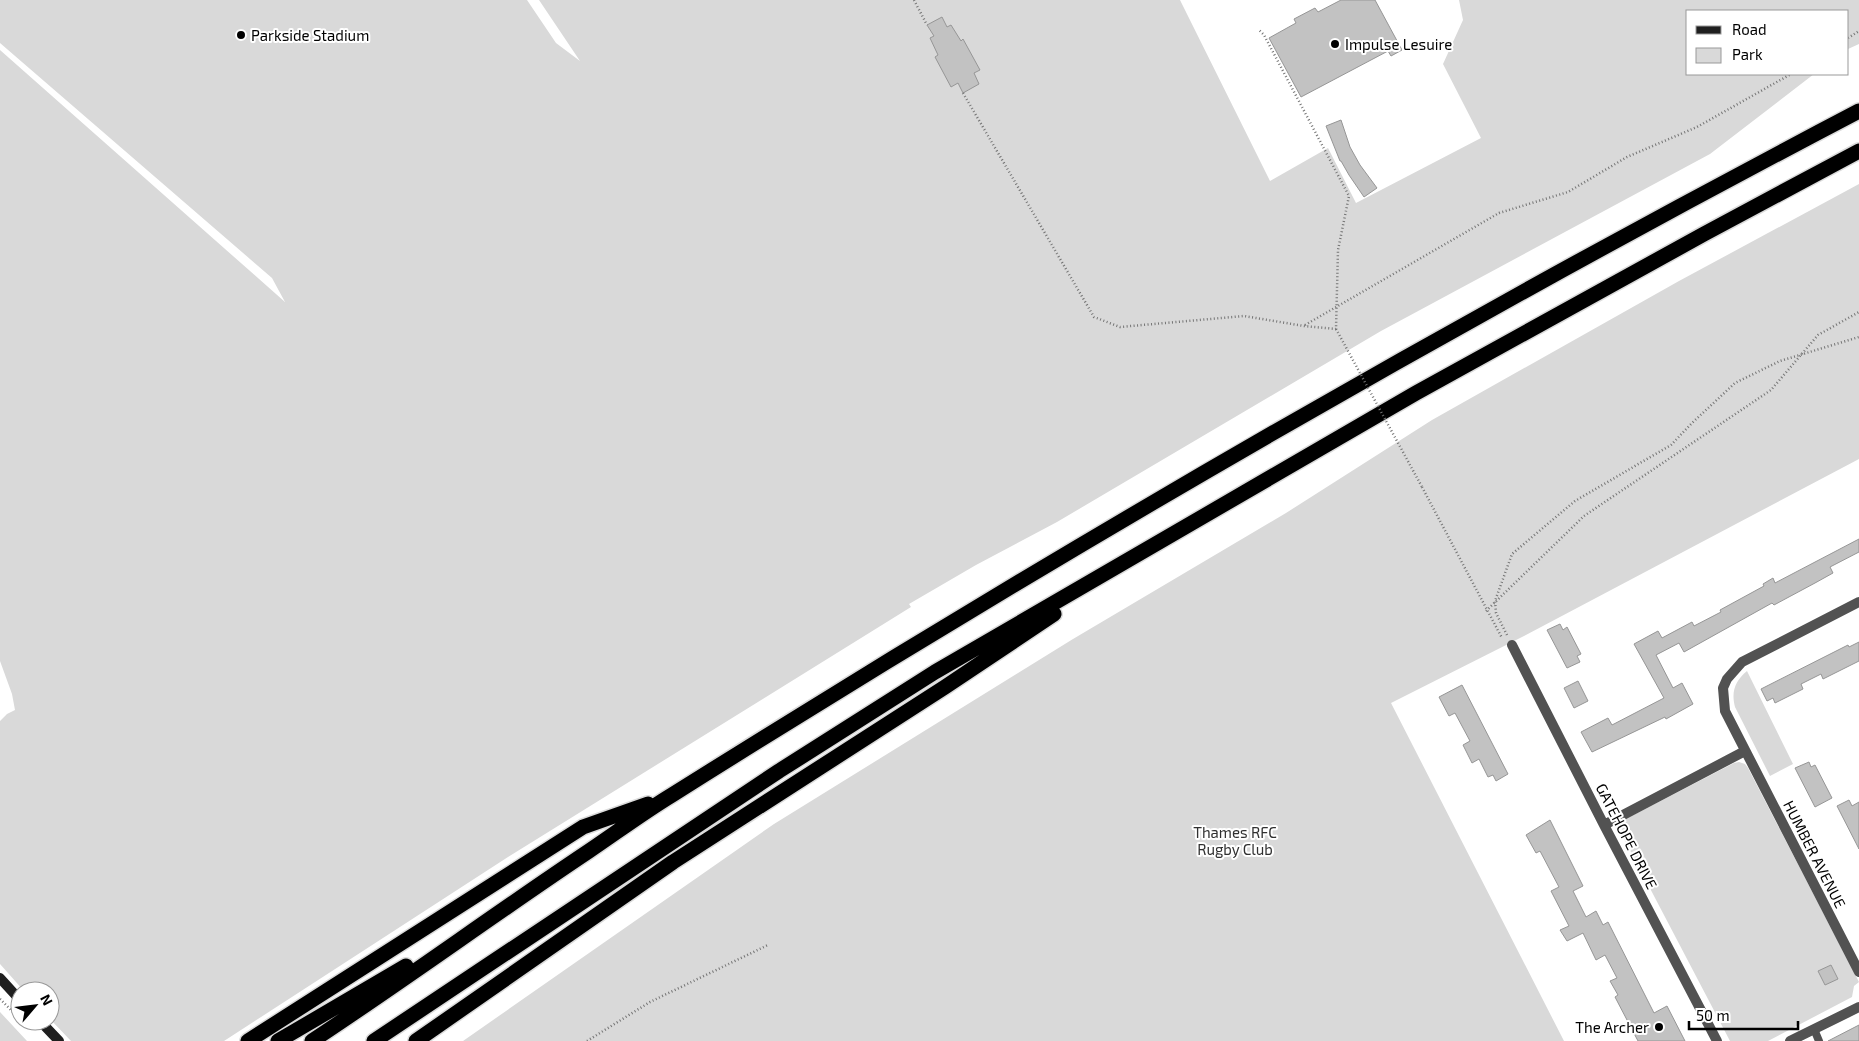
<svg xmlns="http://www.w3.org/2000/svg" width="1859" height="1041" viewBox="0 0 1859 1041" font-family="'Exo 2',sans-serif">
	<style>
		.green { fill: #d9d9d9 }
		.building { fill: #c2c2c2; stroke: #969696 }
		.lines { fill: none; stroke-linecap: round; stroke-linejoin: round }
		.highway-casing { stroke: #dbdbdb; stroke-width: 18 }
		.path { stroke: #747474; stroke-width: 2.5; stroke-dasharray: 1 2.5; stroke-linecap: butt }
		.lane { stroke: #525252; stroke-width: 8 }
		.street { stroke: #525252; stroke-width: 10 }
		.secondary { stroke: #1f1f1f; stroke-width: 10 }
		.highway { stroke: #000; stroke-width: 15 }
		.path-bridge { stroke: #747474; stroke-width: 2.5; stroke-dasharray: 1 2.5; stroke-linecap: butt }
		.poi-dot { fill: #000; stroke: #fff; stroke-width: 2 }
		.labels { text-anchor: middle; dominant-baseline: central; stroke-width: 4; stroke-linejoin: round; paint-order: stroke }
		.poi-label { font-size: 15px; fill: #000; stroke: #fff; text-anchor: start }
		.park-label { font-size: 15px; fill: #303030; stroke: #fff }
		.street-label { font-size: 15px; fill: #000; stroke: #fff }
	</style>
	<rect width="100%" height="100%" fill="#fff"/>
	<!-- green -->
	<path class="green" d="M0 0H527L556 43 580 61 539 0H1180L1270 181 1328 148 1356 203 1481 138 1443 64 1463 20 1459 0H1859V44L1848 49V11H1688V74H1814L1710 154 1381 331 1057 522 976 565 909 604 911 607 508 857 224 1041H71L50 1019V991H24L0 964V721L7 714 15 710 12 694 0 661V50L285 302 272 278 0 43Z
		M1859 184V459L1522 637 1391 703 1564 1041H463L774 824 1073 639 1286 513 1432 420 1679 281Z
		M1747 671 1793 764 1770 776 1735 707C1731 692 1735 681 1747 671Z
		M1739 762 1745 764 1748 768 1859 982 1854 986 1852 997 1768 1041H1730L1621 833 1624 820 1734 763Z
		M0 1012 27 1041H0Z"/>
	<!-- building -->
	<path class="building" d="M1341 0H1375L1402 50 1391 56 1388 51 1301 97 1269 38 1296 23 1294 19 1315 8 1318 12Z
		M942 17 947 27 951 25 961 41 963 39 980 70 974 73 979 84 963 93 958 83 951 87 935 57 938 55 930 38 934 36 927 25Z
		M1341 120 1350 147 1360 165 1377 188 1364 197 1349 175 1341 161H1340L1326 126Z
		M1859 539V552L1830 567 1833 573 1815 583 1774 605 1772 603 1684 652 1679 643 1656 655 1673 688 1682 683 1693 704 1666 719 1665 717 1592 752 1581 732 1608 718 1612 725 1664 698 1634 644 1658 631 1662 638 1692 622 1694 626 1721 612 1720 610 1764 586 1763 584 1773 578 1775 583Z
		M1560 624 1563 630 1567 627 1581 654 1577 656 1580 662 1567 668 1547 630Z
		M1859 642V661L1823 679 1821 674 1801 684 1803 689 1775 703 1773 698 1767 701 1761 689 1848 645 1849 647Z
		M1578 681 1588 701 1574 708 1564 688Z
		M1462 685 1508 774 1496 781 1493 775 1488 777 1479 759 1472 763 1463 745 1470 741 1455 713 1449 716 1439 697Z
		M1809 762 1811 767 1815 765 1832 798 1815 807 1795 768Z
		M1849 800 1852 806 1859 802V849L1837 806Z
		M1550 820 1583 886 1573 891 1586 917 1596 911 1603 925 1608 922 1654 1013 1667 1006 1685 1041H1638L1615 997 1618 995 1610 981 1617 978 1605 955 1596 960 1583 933 1567 941 1560 930 1569 926 1551 891 1559 887 1540 851 1536 853 1526 835Z
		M1831 965 1838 979 1825 985 1818 971Z
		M1859 1025V1041H1828Z"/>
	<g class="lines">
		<defs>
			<path id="highway" d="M248 1041 583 827 648 804
				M278 1041 406 966
				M312 1041C406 979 496 913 589 851 617 832 644 812 672 795 1058 552 1454 323 1859 111
				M374 1041 779 771 935 672 1416 393 1704 234 1859 151
				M416 1041 673 862 945 687 1054 614"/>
		</defs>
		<!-- highway casing -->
		<use href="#highway" class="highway-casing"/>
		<!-- path -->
		<path class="path" d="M914 0 927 25
			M1848 38 1859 31
			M963 93 1094 317 1120 327 1244 316 1304 326 1336 329 1338 250 1349 196 1264 35 1258 29
			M1305 325 1499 213 1568 192 1627 157 1697 127 1791 74
			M1422 487 1502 638
			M1486 611 1584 516 1771 390 1818 335 1859 312
			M1507 635 1496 613 1495 601 1512 554 1575 501 1671 445 1692 423 1735 383 1780 361 1859 337
			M0 999 20 1019
			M23 1021 29 1026
			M587 1041 650 1002 768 945"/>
		<!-- lane -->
		<path class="lane" d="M1814 1029 1819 1041"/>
		<!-- street -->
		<path class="street" d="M1859 602 1742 662 1727 679 1723 688 1725 711 1859 972
			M1512 645 1604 825 1717 1041
			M1604 825 1745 751
			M1790 1041 1859 1007"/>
		<!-- secondary -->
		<path class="secondary" d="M0 978 20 1000
			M40 1021 59 1041"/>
		<!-- highway -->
		<use href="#highway" class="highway"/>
		<!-- path-bridge -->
		<path class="path-bridge" d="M1336 329 1422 487"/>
	</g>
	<!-- markers -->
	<g class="poi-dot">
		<circle cx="241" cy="35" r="5"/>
		<circle cx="1335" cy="44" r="5"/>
		<circle cx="1659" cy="1027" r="5"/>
	</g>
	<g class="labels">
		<!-- poi labels -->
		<g class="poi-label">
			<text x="251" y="35">Parkside Stadium</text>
			<text x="1345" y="44">Impulse Lesuire</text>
			<text x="1649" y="1027" text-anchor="end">The Archer</text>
		</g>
		<!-- park labels -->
		<g class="park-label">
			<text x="1235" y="832">Thames RFC<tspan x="1235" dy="17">Rugby Club</tspan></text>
		</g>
		<!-- street labels -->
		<g class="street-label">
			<text transform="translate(1627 836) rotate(63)">GATEHOPE DRIVE</text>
			<text transform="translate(1815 854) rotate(63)">HUMBER AVENUE</text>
		</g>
	</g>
	<!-- legend -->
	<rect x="1686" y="10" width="162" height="65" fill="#ffffff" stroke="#999999"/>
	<rect x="1696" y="26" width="25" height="8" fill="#1f1f1f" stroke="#999999"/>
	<text x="1732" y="35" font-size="15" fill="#000000">Road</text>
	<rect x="1696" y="48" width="25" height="15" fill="#d9d9d9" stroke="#999999"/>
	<text x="1732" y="60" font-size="15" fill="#000000">Park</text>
	<!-- north arrow -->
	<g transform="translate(35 1006) rotate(62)"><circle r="24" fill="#ffffff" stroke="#999999"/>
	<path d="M0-4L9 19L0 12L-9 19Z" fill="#000000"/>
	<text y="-8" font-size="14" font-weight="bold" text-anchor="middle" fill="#000000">N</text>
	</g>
	<!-- scale -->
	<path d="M1689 1021v8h109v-8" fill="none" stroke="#000000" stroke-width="2.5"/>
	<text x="1696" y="1021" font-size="15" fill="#000000" stroke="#ffffff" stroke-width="4" paint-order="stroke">50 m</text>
</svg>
